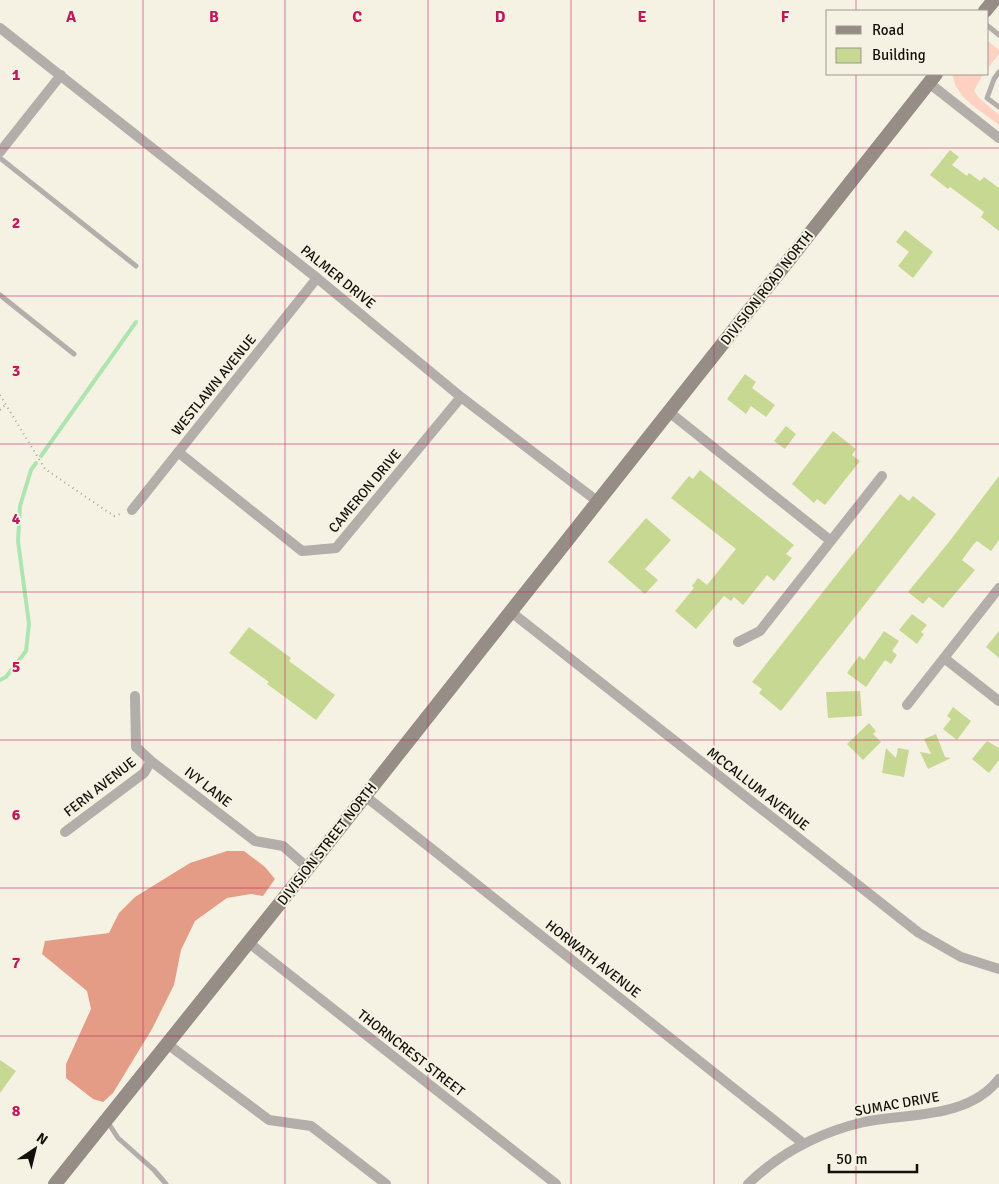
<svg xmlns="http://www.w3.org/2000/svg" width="999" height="1184" viewBox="0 0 999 1184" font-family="Signika,sans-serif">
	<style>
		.green { fill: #fed1c3 }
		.forest { fill: #e49c86 }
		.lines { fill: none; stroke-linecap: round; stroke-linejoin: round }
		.stream { stroke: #ade5b0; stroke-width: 4 }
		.building { fill: #c7d892 }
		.path { stroke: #a9a69a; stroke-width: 2; stroke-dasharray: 1 4; stroke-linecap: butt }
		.lane { stroke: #b3aea9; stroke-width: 5 }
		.street { stroke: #b3aea9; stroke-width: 10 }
		.secondary { stroke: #958d86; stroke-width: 14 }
		.grid { fill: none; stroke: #c2185b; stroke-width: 1; stroke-opacity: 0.55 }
		.labels { text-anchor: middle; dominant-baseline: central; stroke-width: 4; stroke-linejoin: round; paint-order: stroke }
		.street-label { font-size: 14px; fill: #12100b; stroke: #f6f2e3 }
		.grid-label { font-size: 16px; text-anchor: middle; font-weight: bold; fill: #c2185b; stroke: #f6f2e3; stroke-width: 4; stroke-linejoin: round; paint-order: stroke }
	</style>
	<rect width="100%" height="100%" fill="#f6f2e3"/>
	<!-- green -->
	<path class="green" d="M988 41 999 50V54L988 68Z
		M955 74H983L974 91 979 98 999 115V125C983 112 955 98 953 76Z"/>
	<!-- forest -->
	<path class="forest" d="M227 851H244L265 867 275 879 263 896 251 894 227 898 195 921 181 950 174 985 152 1029 113 1093 103 1102 93 1099 66 1078V1064L91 1009 87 991 42 954 45 941 109 933 119 913 135 897 190 863Z"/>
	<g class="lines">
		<!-- stream -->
		<path class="stream" d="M41 456 136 322
			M0 680 6 677 26 651 29 624 18 541 20 506 31 470 36 463"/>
	</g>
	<!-- building -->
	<path class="building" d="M950 150 959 157 952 165 967 176 969 173 980 181 984 177 999 188V231L981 217 984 212 950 187 948 189 930 175Z
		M905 230 933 252 913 278 898 266 909 252 896 242Z
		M745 374 756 382 752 388 775 405 766 417 751 406 746 414 727 399Z
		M786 426 796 434 785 449 774 441Z
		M833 431 856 449 852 455 860 461 825 505 817 499 814 503 792 484Z
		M700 470 794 545 786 554 792 558 774 581 767 575 743 605 734 597 731 601 724 596 696 629 675 611 694 588 692 586 698 578 707 585 736 549 671 498 689 476 693 479Z
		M999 476V540L991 551 977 541 973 545 962 560 975 570 943 608 929 597 923 604 908 592 949 542Z
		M900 494 909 501 913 496 936 514 781 711 759 693 762 689 752 682Z
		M646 518 671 540 645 569 658 580 645 594 608 562Z
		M912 614 927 625 921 632 924 634 917 644 899 630Z
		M249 627 291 658 289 661 335 695 316 720 267 684 269 682 229 653Z
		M884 631 899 641 892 651 897 655 891 664 885 660 866 687 847 673 859 656 864 660Z
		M999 631V658L986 647Z
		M860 691 862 716 828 718 826 692Z
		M953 707 971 721 957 740 943 729 951 719 947 716Z
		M869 723 876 731 873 734 881 742 863 760 847 744Z
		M936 734 945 757 951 758 928 769 920 752 931 754 924 739Z
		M987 741 999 748V760L989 773 972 759Z
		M886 748 896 758 898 748 909 750 904 777 882 773Z
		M0 1060 16 1071 0 1093Z"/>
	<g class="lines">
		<!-- path -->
		<path class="path" d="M0 395 45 469 114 516 123 513
			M0 410 6 404"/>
		<!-- lane -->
		<path class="lane" d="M988 26 999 35
			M999 72 994 79 987 98 999 107
			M0 158 136 266
			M0 295 74 354
			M107 1121 118 1138 154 1170 166 1184"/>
		<!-- street -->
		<path class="street" d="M0 28 317 278 461 397 597 501
			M929 83 999 138
			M0 152 61 75
			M669 412 831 541
			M178 452 302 551 336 548 461 397
			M132 510 317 278
			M511 612 919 933 961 957 999 969
			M738 642 760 631 882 476
			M944 658 999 701
			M135 696 136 747 151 761 255 841 283 846 308 868
			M907 705 999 588
			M365 796 804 1144
			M65 832 144 773 151 761
			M249 943 556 1184
			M166 1043 269 1120 311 1126 386 1184
			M748 1184C780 1153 821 1132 864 1122 909 1113 968 1119 999 1079"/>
		<!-- secondary -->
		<path class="secondary" d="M985 11 994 0
			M55 1184 308 868 936 74"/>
	</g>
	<!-- grid -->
	<path class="grid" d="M143 0V1184M285 0V1184M428 0V1184M571 0V1184M714 0V1184M856 0V11M856 74V1184M0 148H999M0 296H999M0 444H999M0 592H999M0 740H999M0 888H999M0 1036H999"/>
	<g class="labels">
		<!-- street labels -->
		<g class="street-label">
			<text transform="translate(338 277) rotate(39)">PALMER DRIVE</text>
			<text transform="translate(767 288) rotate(-52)">DIVISION ROAD NORTH</text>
			<text transform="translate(214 385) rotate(-51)">WESTLAWN AVENUE</text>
			<text transform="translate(365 491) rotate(-50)">CAMERON DRIVE</text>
			<text transform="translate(100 787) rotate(-38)">FERN AVENUE</text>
			<text transform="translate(208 787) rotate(38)">IVY LANE</text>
			<text transform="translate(758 789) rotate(38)">MCCALLUM AVENUE</text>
			<text transform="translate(327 844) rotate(-52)">DIVISION STREET NORTH</text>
			<text transform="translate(593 959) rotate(38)">HORWATH AVENUE</text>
			<text transform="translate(411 1053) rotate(38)">THORNCREST STREET</text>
			<text transform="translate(897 1104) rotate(-10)">SUMAC DRIVE</text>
		</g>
	</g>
	<g class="grid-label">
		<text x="71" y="22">A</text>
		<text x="214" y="22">B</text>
		<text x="357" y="22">C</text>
		<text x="500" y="22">D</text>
		<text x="642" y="22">E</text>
		<text x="785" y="22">F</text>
		<text x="16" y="80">1</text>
		<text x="16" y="228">2</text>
		<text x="16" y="376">3</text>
		<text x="16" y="524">4</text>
		<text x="16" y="672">5</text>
		<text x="16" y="820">6</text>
		<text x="16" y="968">7</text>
		<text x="16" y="1116">8</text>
	</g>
	<!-- legend -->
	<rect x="826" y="10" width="162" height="65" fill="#f6f2e3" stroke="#9b988d"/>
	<rect x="836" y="26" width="25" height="8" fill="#958d86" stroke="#9b988d"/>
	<text x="872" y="35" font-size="15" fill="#12100b">Road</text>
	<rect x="836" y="48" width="25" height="15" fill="#c7d892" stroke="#9b988d"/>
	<text x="872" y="60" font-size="15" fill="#12100b">Building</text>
	<!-- north arrow -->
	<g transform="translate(35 1149) rotate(35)" stroke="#f6f2e3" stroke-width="4" paint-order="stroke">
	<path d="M0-4L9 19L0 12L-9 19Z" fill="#12100b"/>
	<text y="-8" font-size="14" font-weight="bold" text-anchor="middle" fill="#12100b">N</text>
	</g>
	<!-- scale -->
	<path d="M829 1164v8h88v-8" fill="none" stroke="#12100b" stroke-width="2.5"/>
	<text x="836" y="1164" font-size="15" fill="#12100b" stroke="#f6f2e3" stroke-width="4" paint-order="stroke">50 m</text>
</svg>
